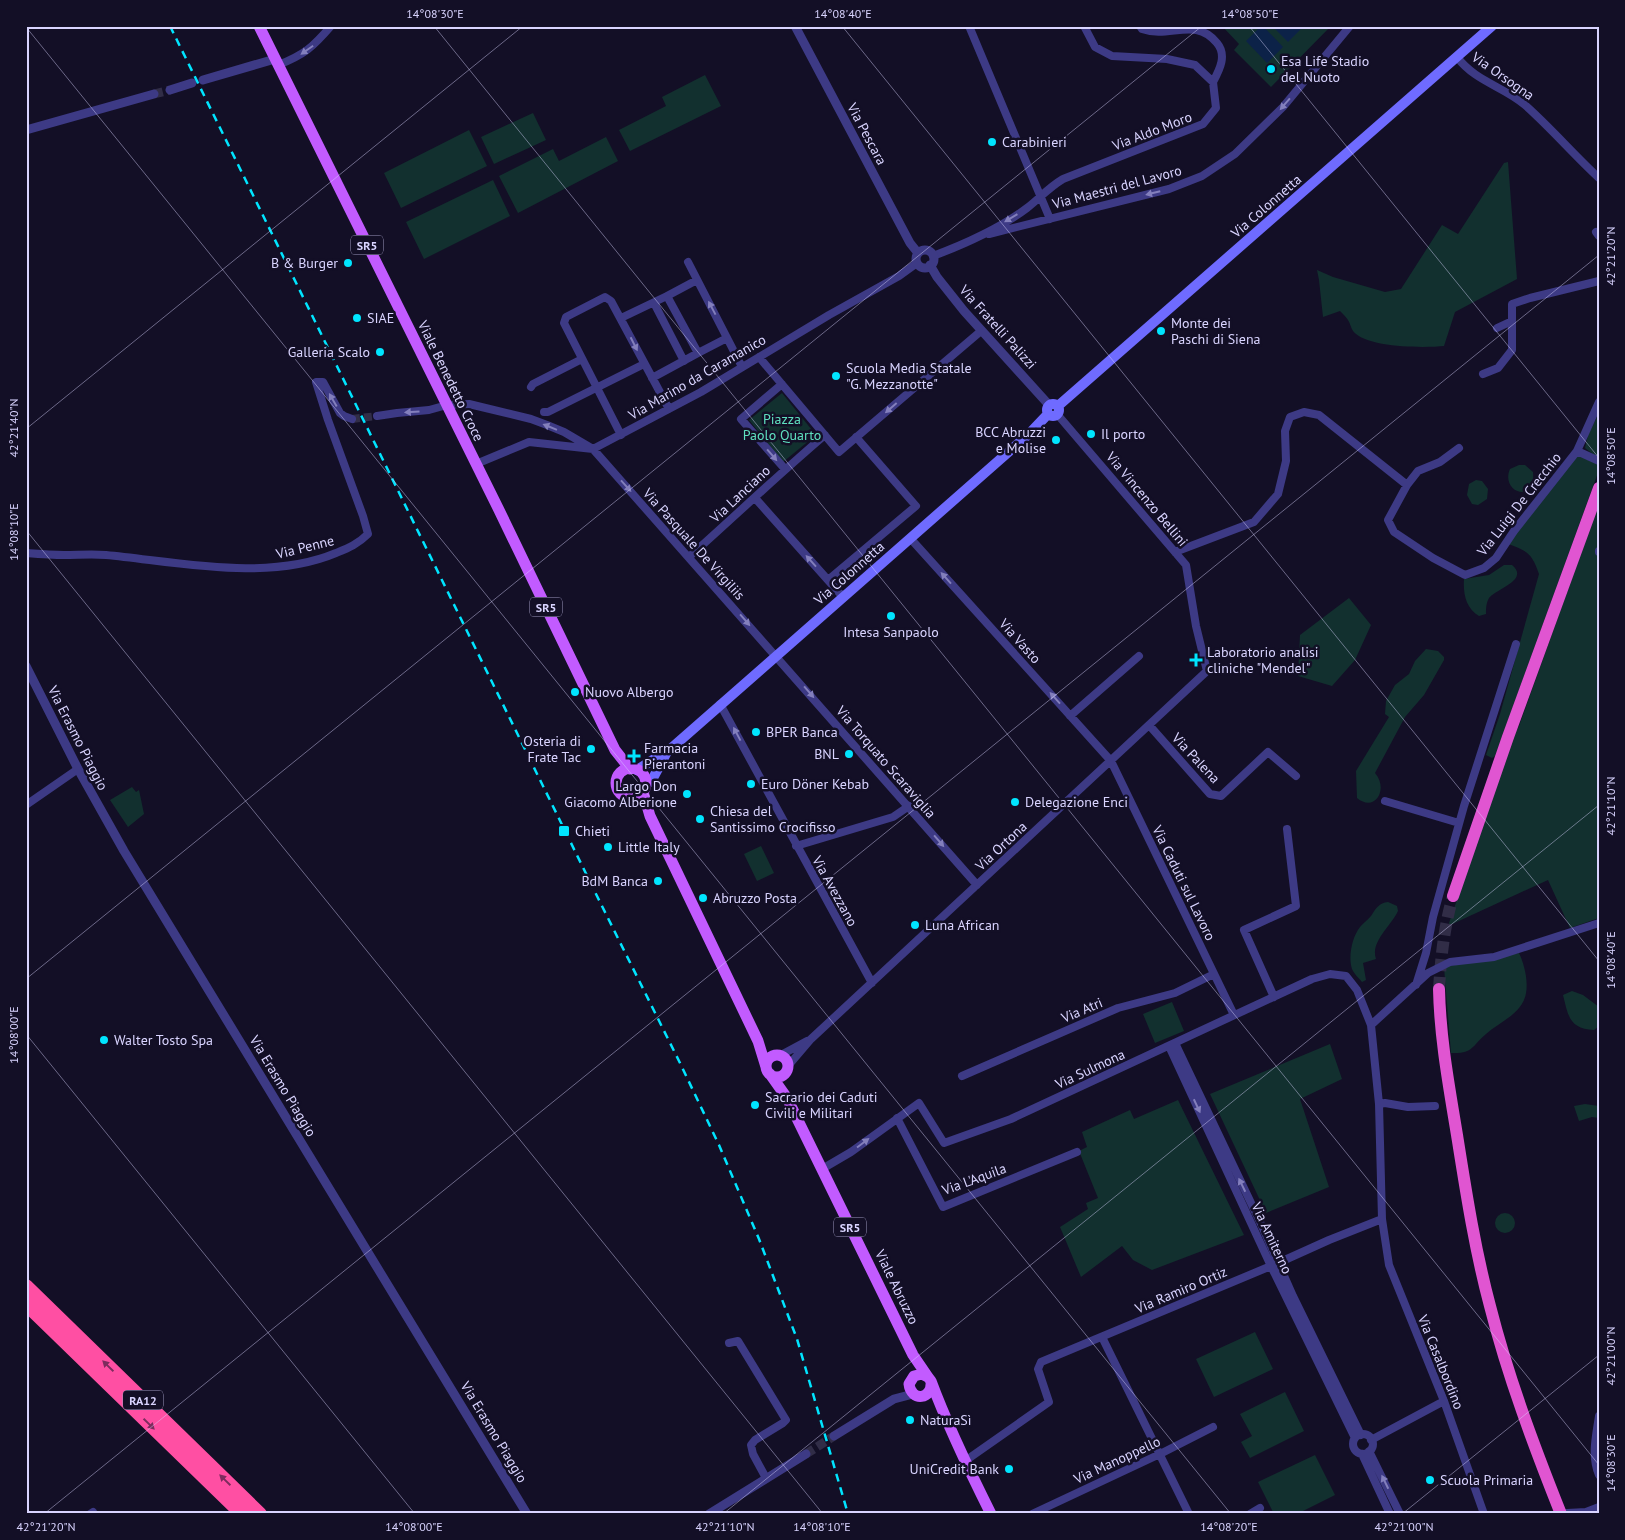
<svg xmlns="http://www.w3.org/2000/svg" width="1625" height="1540" viewBox="0 0 1625 1540" font-family="'PT Sans',sans-serif">
	<style>
		.green { fill: #12302f }
		.water { fill: #0c2248 }
		.lines { fill: none; stroke-linecap: round; stroke-linejoin: round }
		.minor-tunnel { stroke: #312d47; stroke-width: 8; stroke-dasharray: 8 4; stroke-linecap: butt }
		.tertiary-tunnel { stroke: #312d47; stroke-width: 9; stroke-dasharray: 9 4.5; stroke-linecap: butt }
		.trunk-tunnel { stroke: #312d47; stroke-width: 12; stroke-dasharray: 12 6; stroke-linecap: butt }
		.minor { stroke: #3d3a85; stroke-width: 8 }
		.tertiary { stroke: #3d3a85; stroke-width: 9 }
		.secondary { stroke: #6f6bff; stroke-width: 10 }
		.primary { stroke: #c25bff; stroke-width: 11 }
		.trunk { stroke: #e055d1; stroke-width: 12 }
		.motorway { stroke: #ff4fa3; stroke-width: 14 }
		.rail { stroke: #00e5ff; stroke-width: 2.5; stroke-dasharray: 8 6; stroke-linecap: butt }
		.oneway { fill: #837fbc }
		.oneway2 { fill: #7d2c5e }
		.ticks { fill: none; stroke: #d9d4ff; stroke-width: 1; stroke-opacity: 0.45 }
		.poi-dot { fill: #00e5ff; stroke: #130f26; stroke-width: 2 }
		.labels { text-anchor: middle; dominant-baseline: central; stroke-width: 5; stroke-linejoin: round; paint-order: stroke }
		.shield { fill: #130f26; stroke: #9e99be; stroke-width: 1 }
		.shield-label { font-size: 12px; font-weight: bold; fill: #d9d4ff }
		.poi-label { font-size: 14px; fill: #d9d4ff; stroke: #130f26; text-anchor: start }
		.street-label { font-size: 14px; fill: #d9d4ff; stroke: #130f26 }
		.park-label { font-size: 14px; fill: #5fe0c0; stroke: #130f26 }
		.neatline { fill: none; stroke: #d9d4ff; stroke-width: 2 }
		.ticks-label { font-size: 12px; text-anchor: middle; fill: #d9d4ff }
	</style>
	<rect width="100%" height="100%" fill="#130f26"/>
	<!-- green -->
	<path class="green" d="M1222 26H1331L1271 87 1234 50 1239 44Z
		M705 75 721 106 630 151 619 130 666 106 662 97Z
		M533 113 546 140 494 164 481 137Z
		M469 130 487 166 401 208 384 173Z
		M606 137 618 161 518 213 499 176 553 149 559 161Z
		M1508 162 1517 279 1455 312 1444 346C1424 348 1366 348 1353 331 1351 328 1350 323 1348 320 1346 317 1343 314 1340 311L1323 317 1319 280 1317 270 1333 277 1385 292 1401 289 1442 225 1458 234 1504 163Z
		M493 180 510 216 424 259 406 222Z
		M782 393 816 435 783 462 749 420Z
		M1599 413V459L1585 448 1588 435Z
		M1577 455 1599 465V470L1495 756 1492 758 1486 755 1500 714 1539 574C1532 554 1528 551 1508 544Z
		M1519 465H1525L1533 472C1534 481 1532 488 1523 492 1511 492 1505 480 1510 469Z
		M1476 480 1482 481 1488 489 1487 499 1478 505 1472 504 1467 495 1469 484Z
		M1599 503V918L1570 928 1548 880 1448 926 1513 737 1519 726Z
		M1504 565H1512C1530 580 1496 589 1489 598 1486 603 1486 609 1486 614L1479 616C1466 608 1463 594 1464 579L1489 575Z
		M1349 598 1371 625 1355 660 1332 686 1298 676 1300 635Z
		M1426 649 1438 651 1444 657V660L1424 695 1405 717 1375 773C1389 789 1375 813 1357 798L1356 771 1389 717 1385 714 1386 701 1395 685 1409 674 1415 661Z
		M132 787 136 792 139 790 144 814 128 827 110 800Z
		M761 846 774 873 757 881 744 854Z
		M1388 902 1397 906 1398 911C1391 926 1370 942 1376 959L1363 963 1366 980 1362 982C1359 978 1354 974 1352 969 1348 957 1352 937 1360 927 1363 923 1368 920 1371 916 1376 908 1379 903 1388 902Z
		M1519 953C1526 968 1532 994 1519 1008 1510 1019 1496 1025 1486 1034 1471 1047 1473 1054 1451 1053L1444 967Z
		M1572 991 1583 995 1599 1007V1026L1594 1030C1569 1029 1568 1015 1563 995Z
		M1172 1002 1184 1031 1155 1043 1143 1014Z
		M1330 1044 1342 1079 1300 1099 1329 1187 1266 1213 1210 1094Z
		M1178 1100 1244 1235 1152 1270 1133 1260 1122 1246 1081 1277 1060 1227 1088 1209 1086 1203 1098 1198 1079 1151 1087 1147 1082 1132 1130 1110 1134 1119Z
		M1585 1104 1599 1106V1118L1592 1117 1579 1121 1574 1106Z
		M1495 1223a10 10 0 1 1 20 0a10 10 0 1 1-20 0Z
		M1255 1332 1273 1369 1214 1397 1196 1359Z
		M1285 1392 1304 1431 1250 1458 1241 1442 1252 1436 1240 1414Z
		M1315 1455 1335 1495 1297 1514H1274L1258 1482Z"/>
	<!-- water -->
	<path class="water" d="M1261 26H1263L1283 47 1267 63 1246 41Z
		M1272 26H1304L1288 42Z"/>
	<g class="lines">
		<!-- minor-tunnel -->
		<path class="minor-tunnel" d="M352 419 377 416"/>
		<!-- tertiary-tunnel -->
		<path class="tertiary-tunnel" d="M154 94 170 90
			M806 1454 834 1436"/>
		<!-- trunk-tunnel -->
		<path class="trunk-tunnel" d="M1439 989C1441 957 1444 927 1453 896"/>
		<!-- minor -->
		<path class="minor" d="M969 26 1050 219
			M1140 26 1142 29C1170 39 1195 16 1217 43 1227 55 1220 69 1213 82
			M1457 57C1476 82 1503 86 1525 105 1551 128 1574 155 1599 178
			M278 65C304 55 313 47 331 26
			M1596 232 1599 236
			M989 234 1169 189 1202 176 1235 154 1283 107 1350 26
			M933 256C965 244 999 229 1027 208 1040 198 1048 188 1063 179L1203 124 1216 108 1213 82 1195 65 1167 59 1112 56 1095 47 1084 26
			M688 262 742 367
			M667 296 697 280
			M654 303 684 361
			M621 318 667 296 698 353 727 338
			M1497 328 1512 321V304L1530 298 1599 281
			M759 357 839 452 981 331
			M1483 374 1498 368 1512 350V321
			M652 378 698 353
			M782 384 741 419 785 469
			M531 387 533 384 582 359
			M1599 402 1577 451 1599 461
			M544 412H548L644 364
			M377 416 397 413 429 410 447 405 469 404 531 419 547 425 564 432 593 449 977 885
			M621 435 564 323 566 317 605 297 611 301 669 409
			M1459 448 1440 462 1418 471 1407 485 1388 520 1394 532 1433 558 1465 575 1484 568 1496 558 1514 531 1577 451
			M476 464 529 442 593 449 701 392 829 315 899 276 917 263
			M755 498 843 597
			M910 538 1111 761 1234 1015
			M1599 551V552
			M1175 552 1254 522 1278 494 1286 461 1285 431 1290 417 1304 412 1319 415 1407 485
			M26 553C39 554 52 555 64 555 78 555 92 554 106 555 179 562 267 582 336 553 348 548 358 544 368 534L363 516 328 420 316 382H323L340 413 344 416 352 419
			M689 557C735 516 779 474 825 435
			M828 580 916 506 856 437
			M720 704 872 983
			M1070 716 1139 656
			M1149 725 1210 794 1221 796 1268 752 1296 776
			M1385 801 1459 823
			M26 805 78 769
			M796 846 893 817 909 806
			M1416 985 1426 953 1433 917 1464 806 1516 644
			M1274 997 1244 930 1296 906 1287 829
			M1371 1025 1428 973 1450 962 1494 957 1599 923
			M1175 1043 1261 1224 1293 1296 1361 1435
			M1169 1046 1271 1266 1355 1438
			M781 1055 807 1041
			M788 1066 811 1039 1207 671 1196 626 1186 565 1057 414
			M962 1076 1118 1008 1175 993 1214 974
			M1379 1104 1385 1103 1408 1107 1435 1106
			M897 1118 943 1207 1077 1152
			M822 1169 851 1152 919 1103 944 1143 1011 1119 1312 979 1330 974 1346 976 1357 990 1371 1025 1379 1104 1382 1219 1329 1240 1278 1263
			M1382 1219 1389 1265 1444 1401 1484 1514
			M1102 1337 1189 1514
			M729 1343 738 1341 786 1420 783 1423 755 1440 751 1445 753 1454 766 1478
			M1599 1416C1596 1436 1591 1456 1599 1475
			M1353 1444a10 10 0 1 1 20 0a10 10 0 1 1-20 0Z
			M1371 1440 1444 1401
			M1369 1451 1400 1514
			M1362 1454 1390 1514
			M965 1461 1049 1402 1038 1369 1041 1362 1271 1266
			M1567 1513 1586 1512 1599 1507
			M90 1514 93 1512
			M1032 1514 1160 1454 1213 1427
			M1250 1514 1260 1508"/>
		<!-- tertiary -->
		<path class="tertiary" d="M795 26 910 243 918 253
			M203 80 275 59
			M170 90 192 83
			M26 130 154 94
			M916 259a9 9 0 1 1 18 0a9 9 0 1 1-18 0Z
			M930 265 937 277 964 311 1049 405
			M26 666 78 769 124 851 527 1514
			M834 1436 894 1399 913 1394
			M709 1514 806 1454"/>
		<!-- secondary -->
		<path class="secondary" d="M1047 410a6 6 0 1 1 12 0a6 6 0 1 1-12 0Z
			M1058 406 1492 26
			M637 770 659 756 667 752 1029 434 1048 414
			M646 785 652 780 667 752"/>
		<!-- primary -->
		<path class="primary" d="M259 26 499 510 615 750 630 769
			M616 783a15 15 0 1 1 30 0a15 15 0 1 1-30 0Z
			M643 792 650 816 758 1041 766 1067
			M766 1066a11 11 0 1 1 22 0a11 11 0 1 1-22 0Z
			M770 1074 787 1098 913 1355 928 1377
			M931 1381C933 1400 911 1402 909 1384L914 1376 922 1374 928 1377 931 1381C948 1427 969 1470 991 1514"/>
		<!-- trunk -->
		<path class="trunk" d="M1453 896 1508 737 1599 488
			M1439 989C1440 1038 1449 1086 1457 1135 1466 1192 1475 1250 1490 1306 1508 1377 1534 1446 1561 1514"/>
		<!-- motorway -->
		<path class="motorway" d="M26 1286 260 1514
			M26 1304 242 1514"/>
		<!-- rail -->
		<path class="rail" d="M170 26 597 896 680 1063 719 1145 759 1239 797 1339 848 1514"/>
	</g>
	<!-- one-way arrows -->
	<defs><path id="oneway-solid" d="M-6-.8H1V-3.2L6.5 0L1 3.2V.8H-6Z" transform="scale(1.25)"/></defs>
	<g class="oneway">
		<use href="#oneway-solid" transform="translate(307 50) rotate(145)"/>
		<use href="#oneway-solid" transform="translate(1285 104) rotate(131)"/>
		<use href="#oneway-solid" transform="translate(1153 193) rotate(166)"/>
		<use href="#oneway-solid" transform="translate(1011 218) rotate(149)"/>
		<use href="#oneway-solid" transform="translate(712 308) rotate(-118)"/>
		<use href="#oneway-solid" transform="translate(634 344) rotate(63)"/>
		<use href="#oneway-solid" transform="translate(333 400) rotate(-120)"/>
		<use href="#oneway-solid" transform="translate(891 408) rotate(139)"/>
		<use href="#oneway-solid" transform="translate(412 412) rotate(176)"/>
		<use href="#oneway-solid" transform="translate(550 427) rotate(-158)"/>
		<use href="#oneway-solid" transform="translate(772 455) rotate(49)"/>
		<use href="#oneway-solid" transform="translate(626 486) rotate(48)"/>
		<use href="#oneway-solid" transform="translate(811 561) rotate(-132)"/>
		<use href="#oneway-solid" transform="translate(946 578) rotate(-132)"/>
		<use href="#oneway-solid" transform="translate(745 620) rotate(49)"/>
		<use href="#oneway-solid" transform="translate(809 692) rotate(49)"/>
		<use href="#oneway-solid" transform="translate(1055 698) rotate(-132)"/>
		<use href="#oneway-solid" transform="translate(737 734) rotate(-118)"/>
		<use href="#oneway-solid" transform="translate(939 841) rotate(49)"/>
		<use href="#oneway-solid" transform="translate(1197 1106) rotate(65)"/>
		<use href="#oneway-solid" transform="translate(863 1143) rotate(-37)"/>
		<use href="#oneway-solid" transform="translate(1242 1185) rotate(-116)"/>
		<use href="#oneway-solid" transform="translate(1385 1482) rotate(-116)"/>
	</g>
	<g class="oneway2">
		<use href="#oneway-solid" transform="translate(108 1366) rotate(-136)"/>
		<use href="#oneway-solid" transform="translate(149 1424) rotate(44)"/>
		<use href="#oneway-solid" transform="translate(225 1480) rotate(-136)"/>
	</g>
	<!-- ticks -->
	<path class="ticks" d="M434 26 1599 1465M842 26 1599 961M1249 26 1599 458M26 27 1231 1514M26 429 523 26M26 530 823 1514M26 979 1202 26M26 1034 415 1514M44 1514 1599 255M723 1514 1599 805M1402 1514 1599 1355"/>
	<!-- markers -->
	<g class="poi-dot">
		<circle cx="1271" cy="69" r="5"/>
		<circle cx="992" cy="142" r="5"/>
		<circle cx="348" cy="263" r="5"/>
		<circle cx="357" cy="318" r="5"/>
		<circle cx="1161" cy="331" r="5"/>
		<circle cx="380" cy="352" r="5"/>
		<circle cx="836" cy="376" r="5"/>
		<circle cx="1091" cy="434" r="5"/>
		<circle cx="1056" cy="440" r="5"/>
		<circle cx="891" cy="616" r="5"/>
		<path d="M1193.5 652.5h5v5h5v5h-5v5h-5v-5h-5v-5h5z"/>
		<circle cx="575" cy="692" r="5"/>
		<circle cx="756" cy="732" r="5"/>
		<circle cx="591" cy="749" r="5"/>
		<circle cx="849" cy="754" r="5"/>
		<path d="M631.5 748.5h5v5h5v5h-5v5h-5v-5h-5v-5h5z"/>
		<circle cx="751" cy="784" r="5"/>
		<circle cx="687" cy="794" r="5"/>
		<circle cx="1015" cy="802" r="5"/>
		<circle cx="700" cy="819" r="5"/>
		<rect x="558" y="825" width="12" height="12" rx="2.5"/>
		<circle cx="608" cy="847" r="5"/>
		<circle cx="658" cy="881" r="5"/>
		<circle cx="703" cy="898" r="5"/>
		<circle cx="915" cy="925" r="5"/>
		<circle cx="104" cy="1040" r="5"/>
		<circle cx="755" cy="1105" r="5"/>
		<circle cx="910" cy="1420" r="5"/>
		<circle cx="1009" cy="1469" r="5"/>
		<circle cx="1430" cy="1480" r="5"/>
	</g>
	<g class="labels">
		<!-- shield labels -->
		<g class="shield">
			<rect x="351" y="235.5" width="32" height="19" rx="4"/>
			<rect x="530" y="597.5" width="32" height="19" rx="4"/>
			<rect x="834" y="1217.5" width="32" height="19" rx="4"/>
			<rect x="123" y="1390.5" width="40" height="19" rx="4"/>
		</g>
		<g class="shield-label">
			<text x="367" y="245">SR5</text>
			<text x="546" y="607">SR5</text>
			<text x="850" y="1227">SR5</text>
			<text x="143" y="1400">RA12</text>
		</g>
		<!-- poi labels -->
		<g class="poi-label">
			<text x="1281" y="61">Esa Life Stadio<tspan x="1281" dy="16">del Nuoto</tspan></text>
			<text x="1002" y="142">Carabinieri</text>
			<text x="338" y="263" text-anchor="end">B &amp; Burger</text>
			<text x="367" y="318">SIAE</text>
			<text x="1171" y="323">Monte dei<tspan x="1171" dy="16">Paschi di Siena</tspan></text>
			<text x="370" y="352" text-anchor="end">Galleria Scalo</text>
			<text x="846" y="368">Scuola Media Statale<tspan x="846" dy="16">"G. Mezzanotte"</tspan></text>
			<text x="1046" y="432" text-anchor="end">BCC Abruzzi<tspan x="1046" dy="16">e Molise</tspan></text>
			<text x="1101" y="434">Il porto</text>
			<text x="891" y="632" text-anchor="middle">Intesa Sanpaolo</text>
			<text x="1207" y="652">Laboratorio analisi<tspan x="1207" dy="16">cliniche "Mendel"</tspan></text>
			<text x="585" y="692">Nuovo Albergo</text>
			<text x="766" y="732">BPER Banca</text>
			<text x="581" y="741" text-anchor="end">Osteria di<tspan x="581" dy="16">Frate Tac</tspan></text>
			<text x="644" y="748">Farmacia<tspan x="644" dy="16">Pierantoni</tspan></text>
			<text x="839" y="754" text-anchor="end">BNL</text>
			<text x="761" y="784">Euro Döner Kebab</text>
			<text x="677" y="786" text-anchor="end">Largo Don<tspan x="677" dy="16">Giacomo Alberione</tspan></text>
			<text x="1025" y="802">Delegazione Enci</text>
			<text x="710" y="811">Chiesa del<tspan x="710" dy="16">Santissimo Crocifisso</tspan></text>
			<text x="575" y="831">Chieti</text>
			<text x="618" y="847">Little Italy</text>
			<text x="648" y="881" text-anchor="end">BdM Banca</text>
			<text x="713" y="898">Abruzzo Posta</text>
			<text x="925" y="925">Luna African</text>
			<text x="114" y="1040">Walter Tosto Spa</text>
			<text x="765" y="1097">Sacrario dei Caduti<tspan x="765" dy="16">Civili e Militari</tspan></text>
			<text x="920" y="1420">NaturaSì</text>
			<text x="999" y="1469" text-anchor="end">UniCredit Bank</text>
			<text x="1440" y="1480">Scuola Primaria</text>
		</g>
		<!-- street labels -->
		<g class="street-label">
			<text transform="translate(1503 76) rotate(35)">Via Orsogna</text>
			<text transform="translate(1152 131) rotate(-21)">Via Aldo Moro</text>
			<text transform="translate(867 134) rotate(62)">Via Pescara</text>
			<text transform="translate(1117 187) rotate(-15)">Via Maestri del Lavoro</text>
			<text transform="translate(1266 206) rotate(-41)">Via Colonnetta</text>
			<text transform="translate(998 327) rotate(48)">Via Fratelli Palizzi</text>
			<text transform="translate(697 377) rotate(-30)">Via Marino da Caramanico</text>
			<text transform="translate(451 381) rotate(64)">Viale Benedetto Croce</text>
			<text transform="translate(740 494) rotate(-43)">Via Lanciano</text>
			<text transform="translate(1147 499) rotate(50)">Via Vincenzo Bellini</text>
			<text transform="translate(1519 504) rotate(-52)">Via Luigi De Crecchio</text>
			<text transform="translate(694 544) rotate(48)">Via Pasquale De Virgiliis</text>
			<text transform="translate(305 547) rotate(-14)">Via Penne</text>
			<text transform="translate(849 573) rotate(-41)">Via Colonnetta</text>
			<text transform="translate(1020 641) rotate(48)">Via Vasto</text>
			<text transform="translate(78 738) rotate(63)">Via Erasmo Piaggio</text>
			<text transform="translate(1196 758) rotate(47)">Via Palena</text>
			<text transform="translate(886 762) rotate(49)">Via Torquato Scaraviglia</text>
			<text transform="translate(1001 846) rotate(-43)">Via Ortona</text>
			<text transform="translate(1184 883) rotate(64)">Via Caduti sul Lavoro</text>
			<text transform="translate(835 891) rotate(61)">Via Avezzano</text>
			<text transform="translate(1082 1010) rotate(-23)">Via Atri</text>
			<text transform="translate(1090 1069) rotate(-25)">Via Sulmona</text>
			<text transform="translate(283 1086) rotate(59)">Via Erasmo Piaggio</text>
			<text transform="translate(974 1179) rotate(-20)">Via L'Aquila</text>
			<text transform="translate(1272 1238) rotate(65)">Via Amiterno</text>
			<text transform="translate(897 1287) rotate(64)">Viale Abruzzo</text>
			<text transform="translate(1181 1290) rotate(-23)">Via Ramiro Ortiz</text>
			<text transform="translate(1441 1362) rotate(68)">Via Casalbordino</text>
			<text transform="translate(494 1432) rotate(59)">Via Erasmo Piaggio</text>
			<text transform="translate(1117 1460) rotate(-25)">Via Manoppello</text>
		</g>
		<!-- park labels -->
		<g class="park-label">
			<text x="782" y="419">Piazza<tspan x="782" dy="16">Paolo Quarto</tspan></text>
		</g>
	</g>
	<!-- border -->
	<rect width="1625" height="1540" fill="none" stroke="#130f26" stroke-width="55"/>
	<rect x="28" y="28" width="1570" height="1484" class="neatline"/>
	<g class="ticks-label">
		<text x="435" y="18">14°08'30"E</text>
		<text x="843" y="18">14°08'40"E</text>
		<text x="1250" y="18">14°08'50"E</text>
		<text transform="translate(1611 256) rotate(-90)" y="4">42°21'20"N</text>
		<text transform="translate(14 428) rotate(-90)" y="4">42°21'40"N</text>
		<text transform="translate(1611 456) rotate(-90)" y="4">14°08'50"E</text>
		<text transform="translate(14 532) rotate(-90)" y="4">14°08'10"E</text>
		<text transform="translate(1611 806) rotate(-90)" y="4">42°21'10"N</text>
		<text transform="translate(1611 960) rotate(-90)" y="4">14°08'40"E</text>
		<text transform="translate(14 1035) rotate(-90)" y="4">14°08'00"E</text>
		<text transform="translate(1611 1356) rotate(-90)" y="4">42°21'00"N</text>
		<text transform="translate(1611 1463) rotate(-90)" y="4">14°08'30"E</text>
		<text x="46" y="1531">42°21'20"N</text>
		<text x="414" y="1531">14°08'00"E</text>
		<text x="725" y="1531">42°21'10"N</text>
		<text x="822" y="1531">14°08'10"E</text>
		<text x="1229" y="1531">14°08'20"E</text>
		<text x="1404" y="1531">42°21'00"N</text>
	</g>
</svg>
